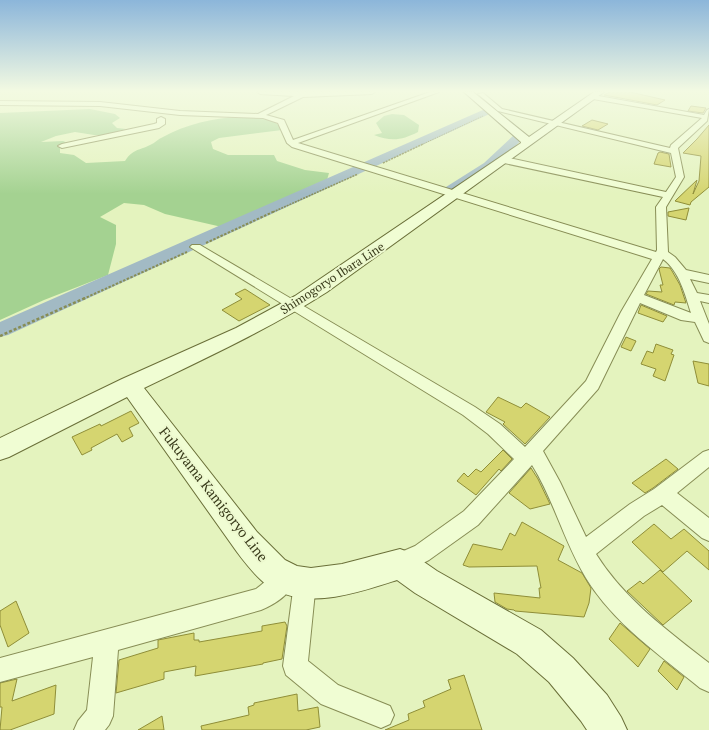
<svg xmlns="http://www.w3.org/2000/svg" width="709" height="730" viewBox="0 0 709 730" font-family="'PT Serif',serif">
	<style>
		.green { fill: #a4d291 }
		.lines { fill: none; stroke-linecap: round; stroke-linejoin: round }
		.river { fill: #a2bac4; fill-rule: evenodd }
		.building { fill: #d5d570; stroke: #8f8e38 }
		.minor-casing { stroke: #878d55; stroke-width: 2 }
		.secondary-casing { stroke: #6a6f38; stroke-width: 2 }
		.path-far3 { stroke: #878d55; stroke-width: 1; stroke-dasharray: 1.5 1; stroke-linecap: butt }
		.path-far2 { stroke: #878d55; stroke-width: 1.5; stroke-dasharray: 2 1; stroke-linecap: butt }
		.path-far1 { stroke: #878d55; stroke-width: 2; stroke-dasharray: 2.5 1.5; stroke-linecap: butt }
		.path { stroke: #878d55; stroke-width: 2.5; stroke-dasharray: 3 2; stroke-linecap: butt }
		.minor { fill: #f0fdd3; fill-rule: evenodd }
		.secondary { fill: #f0fdd3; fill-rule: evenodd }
		.labels { text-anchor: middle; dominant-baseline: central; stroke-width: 4; stroke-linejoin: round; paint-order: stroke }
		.street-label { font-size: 12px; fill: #393b1b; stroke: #edf9cf }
		.near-street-label { font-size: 14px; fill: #393b1b; stroke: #edf9cf }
	</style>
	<rect width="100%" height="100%" fill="#e4f3be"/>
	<!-- green -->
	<path class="green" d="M90 109 115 114 120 118 112 123 117 128 126 129 105 135H94L75 132 56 136 41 142 63 141 70 144 60 148V153L74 155 86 163 125 161C133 149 138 151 150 145 155 143 158 139 163 137 190 122 232 113 262 119 270 120 278 122 282 130L219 138 211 142 213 149 228 155H274L277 161 305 170 329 173 327 180 222 227 165 214 144 205 124 203 100 217 116 225V244L108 275 44 300 0 320V113Z
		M392 114 404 115 419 125 418 132C402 140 392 142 374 135L382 133 376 123 384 116Z"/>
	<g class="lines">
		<!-- river -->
		<path class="river" d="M492 106 496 107 497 109 496 111 8 335 0 337V322Z
			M518 134 522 135 524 137 494 169 456 193 451 194 446 193 444 190 446 187 484 163 514 135Z"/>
	</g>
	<!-- building -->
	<path class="building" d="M610 92H630L665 100 657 105 604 95Z
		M691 106 706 108 703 113 688 111Z
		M592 120 608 124 598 130 582 126Z
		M709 125V187L691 202 690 205 675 201 697 180 693 194 699 181 701 156 683 153 697 139Z
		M660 152 669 154 671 167 654 164 658 153Z
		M689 208 686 220 668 216V212Z
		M661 267 670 268 672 271 680 285 686 303 675 302 674 305 646 294 648 291 662 292 660 285H663L659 269Z
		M245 289 270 305 239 321 222 310 242 299 235 294Z
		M641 305 667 316 663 322 638 313Z
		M626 337 636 341 631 351 621 347Z
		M656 344 673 350 671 354 674 355 665 381 653 376 656 369 641 364 647 351 653 353Z
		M693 361 709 364V386L698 383Z
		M498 397 521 408 526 403 550 417 525 444 503 424 505 422 486 412Z
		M131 411 139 423 129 428 133 436 122 442 117 434 91 448 92 450 82 455 72 437 100 424 101 426Z
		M503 450 512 459 501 471 499 469 476 495 457 481 464 473 468 477 476 469 481 472Z
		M666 459 678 469 653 488 645 493 632 483Z
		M531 468 538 479 550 504 530 509 509 493Z
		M522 522 564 546 558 560 582 573 591 588 589 603 584 617 515 611 514 610 507 609 495 602 494 593 540 598 539 588H541L537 566 469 567 463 565 473 544 502 550 510 533 515 536Z
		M654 524 671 539 684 529 709 551V570L687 551 663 572 632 542Z
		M660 570 692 601 663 625 627 591 640 581 643 584Z
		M16 601 29 633 8 647 0 625V611Z
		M285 622 287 626 282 659 263 663V664L195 676 196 666 164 672V679L116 693 119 660 158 648V640L194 633V640H199V642L262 631V626Z
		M620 623 650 649 638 667 609 639Z
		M664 661 684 677 677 690 658 671Z
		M464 675 482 730H385L409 720 408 714 425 707 423 701 451 689 448 680Z
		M17 679 12 701 56 685 54 714 10 730H0L2 707H0V683Z
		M297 694 298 711 318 707 320 727 306 730H202L201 726 249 715 248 707 254 705V703Z
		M162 716 164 730H138Z"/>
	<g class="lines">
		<defs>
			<path id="minor" d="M257 92H375L372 94 303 97 266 115 284 120 293 140 430 92H439L298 143 656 252 657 250 656 207 663 197 504 163 500 160 504 157 666 192 676 177 671 153 498 111 478 94 483 93 502 109 670 148 671 145 702 118 593 99 590 97 593 95 704 115 707 110 709 109 707 121 678 148 684 177 666 207 668 252 675 257 686 270 709 275V283L690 279 697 293 709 295V303L700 301 709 324V343L704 341 695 322 681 320 640 303 598 389 543 451 560 482 586 537 630 504 654 489 703 452 709 450V467L677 493 709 518V541L702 538 662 505 644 516 596 554C624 599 668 631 709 663V692L700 688C660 655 613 623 586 578 564 542 554 500 532 465L478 525 429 560 400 575 392 572 389 564 392 556 415 546 464 511 514 459 488 434 463 415 190 247 192 245H200L475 407 500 424 525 447 586 381 621 312 652 259 292 147 287 143 278 123 263 118 180 115 100 106 0 105V101L100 102 180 111 258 114 294 96 260 94ZM663 259C680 272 685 295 691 313L644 295Z
				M161 117 165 119V124L159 128 62 148 58 146 62 144 154 124 157 123V119Z
				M285 567 293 570 296 578 297 574 305 571 313 574 316 582 308 661 338 685 390 706 394 715 390 724 381 728 321 704 286 675 283 666 294 583C288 596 273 605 261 610L118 650 113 716 109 725 105 730H74L78 721 87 710 93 657 0 682V658L256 589C266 582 274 572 285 567Z"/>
			<path id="secondary" d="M464 92H473L529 137 594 92H604L327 292C269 329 206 358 144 388L257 532 285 560 297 566 311 568 342 564 400 549 411 553 437 571 541 630 573 658 607 695 621 717 627 730H587L581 721 549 682 517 654 415 593 397 580C357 593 307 611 268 586 256 577 246 564 237 552L127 397 9 457 0 460V438L122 379 236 328 295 296 521 143V142Z"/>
		</defs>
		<!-- minor casing -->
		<use href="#minor" class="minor-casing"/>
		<!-- secondary casing -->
		<use href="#secondary" class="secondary-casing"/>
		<!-- path-far3 -->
		<path class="path-far3" d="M421 145 483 116"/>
		<!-- path-far2 -->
		<path class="path-far2" d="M383 163 423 144
			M273 212 358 174"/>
		<!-- path-far1 -->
		<path class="path-far1" d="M206 243 275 211
			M83 299 187 252"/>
		<!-- path -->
		<path class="path" d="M0 336 85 298"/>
		<!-- minor -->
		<use href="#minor" class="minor"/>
		<!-- secondary -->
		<use href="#secondary" class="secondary"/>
	</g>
	<!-- sky -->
	<linearGradient id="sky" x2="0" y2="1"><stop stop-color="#8cb6da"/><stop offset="0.47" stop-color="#f3fae2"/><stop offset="1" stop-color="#f3fae2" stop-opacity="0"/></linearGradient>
	<rect width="709" height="194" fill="url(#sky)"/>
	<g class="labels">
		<!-- street labels -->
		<g class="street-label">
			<text transform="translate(332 278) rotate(-33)">Shimogoryo Ibara Line</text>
		</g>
		<!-- near-street labels -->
		<g class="near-street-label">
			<text transform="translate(214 494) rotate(52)">Fukuyama Kamigoryo Line</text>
		</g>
	</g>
</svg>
